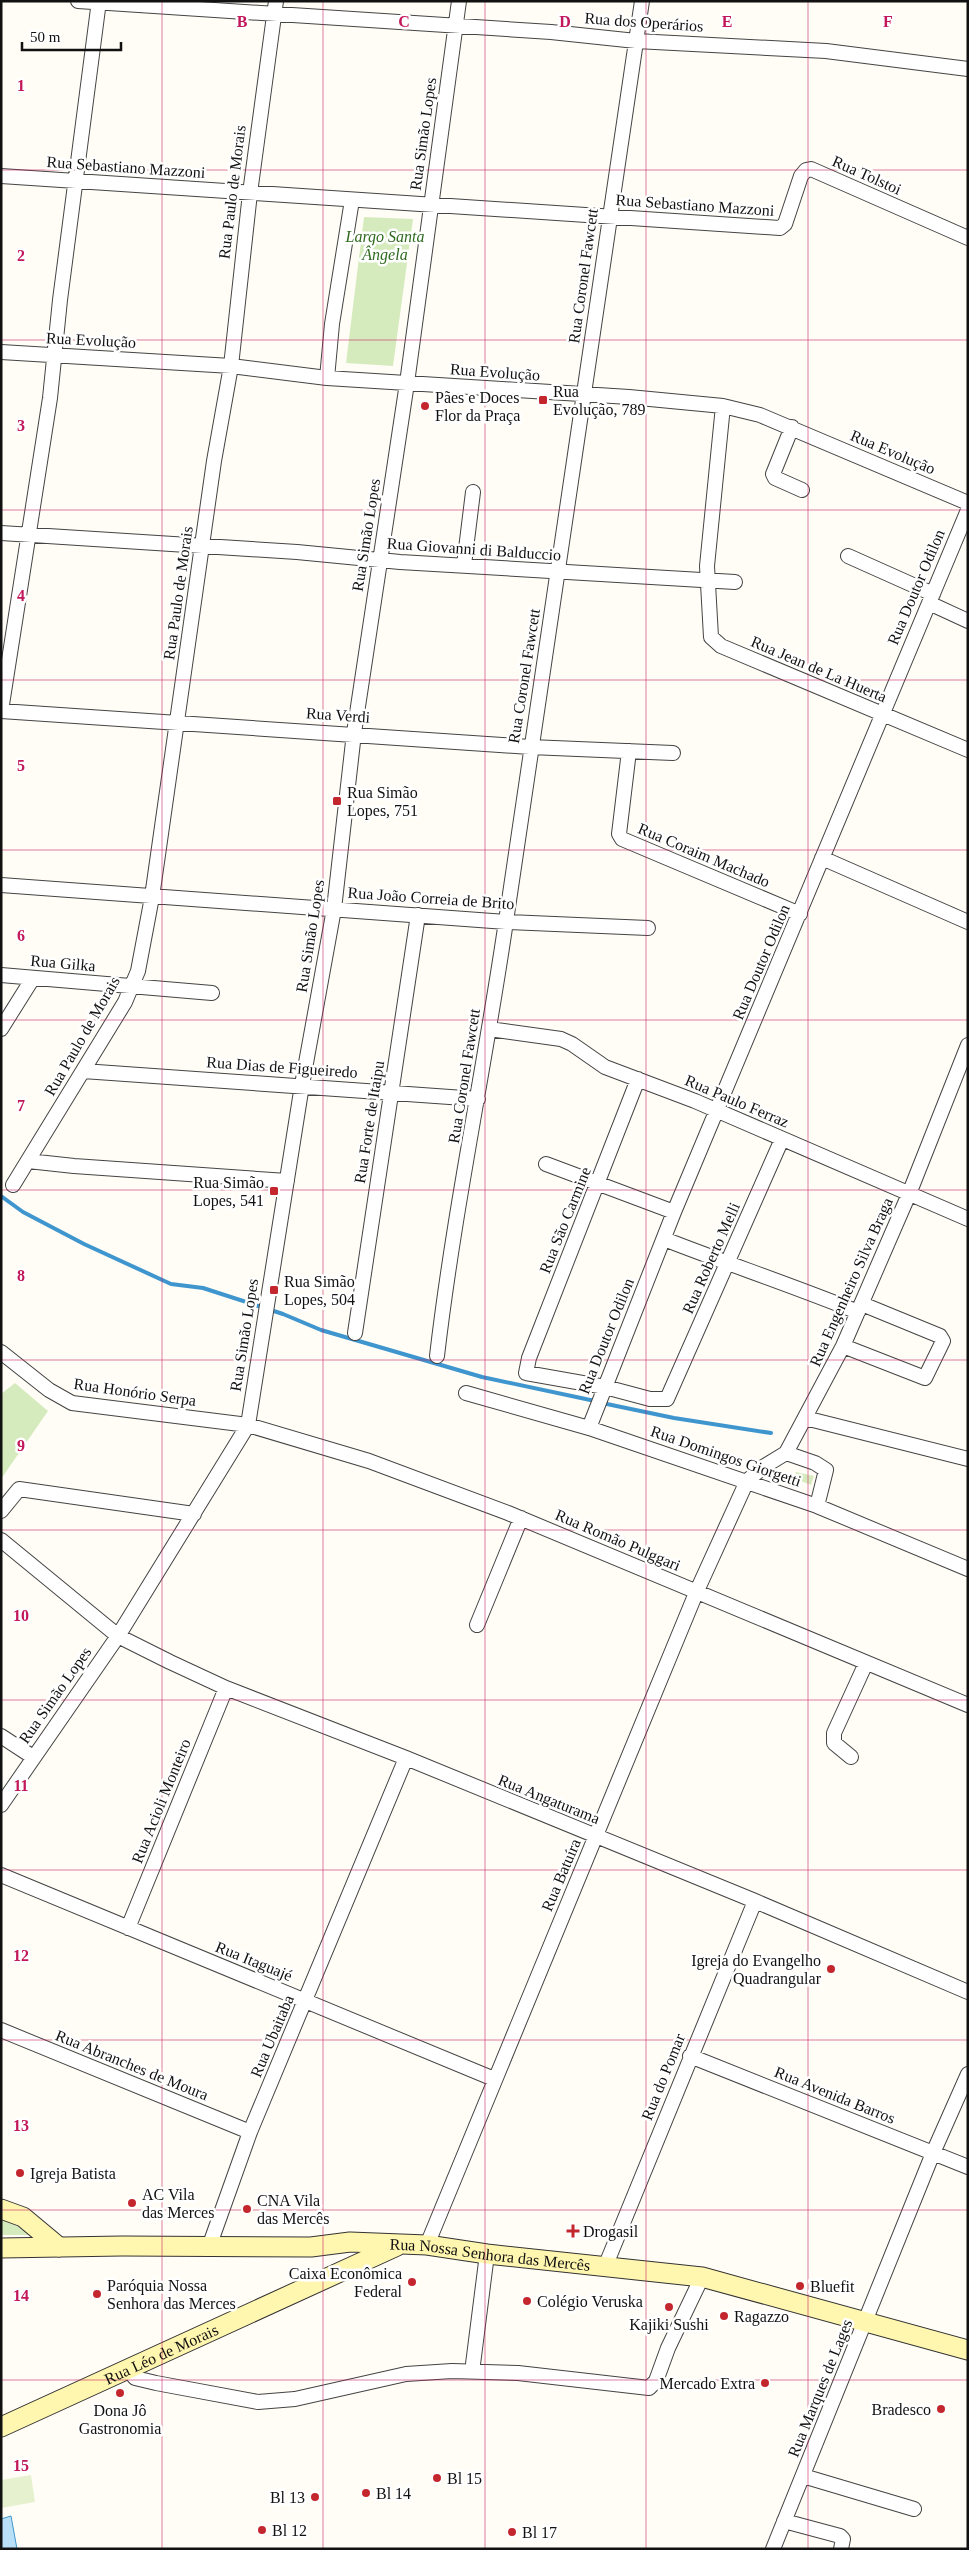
<svg xmlns="http://www.w3.org/2000/svg" width="969" height="2550" viewBox="0 0 969 2550" font-family="'Times New Roman',serif">
	<style>
		.green { fill: #d5ebbd }
		.pitch { fill: #e6f2cf }
		.water { fill: #b9e0f7; stroke: #3f96cf }
		.lines { fill: none; stroke-linecap: round; stroke-linejoin: round }
		.stream { stroke: #3f96cf; stroke-width: 4 }
		.street-casing { stroke: #444; stroke-width: 16 }
		.secondary-casing { stroke: #333; stroke-width: 21 }
		.street { stroke: #fff; stroke-width: 14 }
		.secondary { stroke: #fff6b0; stroke-width: 19 }
		.grid { fill: none; stroke: #c2185b; stroke-width: 1; stroke-opacity: 0.55 }
		.poi-dot { fill: #c4262e; stroke: #fff; stroke-width: 2 }
		.labels { text-anchor: middle; dominant-baseline: central; stroke-width: 5; stroke-linejoin: round; paint-order: stroke }
		.street-label { font-size: 16px; fill: #111; stroke: #fff }
		.park-label { font-size: 16px; font-style: italic; fill: #2f6b1f; stroke: #fff }
		.poi-label { font-size: 16px; fill: #111; stroke: #fff; text-anchor: start }
		.grid-label { font-size: 16px; text-anchor: middle; font-weight: bold; fill: #c2185b; stroke: #fff; stroke-width: 5; stroke-linejoin: round; paint-order: stroke }
	</style>
	<rect width="100%" height="100%" fill="#fffdf5"/>
	<!-- green -->
	<path class="green" d="M364 217 413 219 393 366 346 363Z
		M15 1383 48 1411 1 1479V1394Z
		M796 1472 814 1476 811 1485 793 1478Z
		M1 2220 33 2232 34 2235H1Z"/>
	<!-- pitch -->
	<path class="pitch" d="M31 2475 35 2502 1 2508V2480Z"/>
	<!-- water -->
	<path class="water" d="M11 2516 17 2549H1V2519Z"/>
	<g class="lines">
		<!-- stream -->
		<path class="stream" d="M1 1196 23 1212 84 1244 171 1284 203 1288 283 1314 321 1330 482 1377 595 1401
			M602 1403 674 1418 771 1433"/>
		<defs>
			<path id="street" d="M78 1 551 32 636 41 826 51 968 69
				M1 176 780 228 785 224 801 176 806 170 811 169 968 238
				M1 352 231 366 327 378 629 397 723 406 760 415 968 503
				M327 378 332 324 352 200
				M723 406 707 566 711 637 721 646 968 750
				M792 427 773 474 775 478 802 490
				M1 533 297 552 400 562 735 582
				M848 556 933 594
				M464 565 473 492
				M929 603 968 621
				M1 711 50 398 60 300 99 1
				M1 711 530 747 673 753
				M629 751 619 834 622 839 800 914
				M822 858 968 922
				M1 885 506 922 648 928
				M1 975 212 993
				M1 1029 33 978
				M489 1029 561 1039 572 1044 605 1067 695 1101 968 1219
				M83 1071 478 1099
				M638 1079 529 1358 526 1373 605 1387 650 1399H667L782 1139
				M28 1161 74 1166 287 1181
				M546 1164 674 1212
				M13 1185 125 1002 138 971 152 897 214 461 231 366 250 193 276 1
				M664 1239C728 1264 794 1286 858 1312
				M355 1333 418 915
				M843 1346 925 1378 943 1341 940 1336 862 1304
				M1 1352 49 1390 72 1403 248 1425 369 1461 508 1513 968 1705
				M437 1356C454 1210 485 1066 506 921 551 614 597 308 642 1
				M466 1393 589 1428 817 1506 968 1569
				M805 1418 968 1459
				M589 1428 674 1212 968 510
				M786 1453 843 1346 909 1194 968 1045
				M786 1453 815 1463 826 1470 817 1506
				M1 1511 19 1489 194 1514
				M1 1540 118 1636 170 1662 226 1688 406 1758 755 1901 968 1992
				M477 1625 521 1518
				M1 1736 33 1757
				M851 1757 834 1743V1733L866 1663
				M1 1805 118 1636 248 1425 302 1085 334 909 354 733 407 383 459 1
				M1 1875 494 2079
				M128 1928 226 1688
				M1 2030 250 2132
				M690 2056 968 2167
				M427 2245 696 1593 747 1481 763 1467 786 1453
				M209 2247 250 2132 406 1758
				M605 2267 755 1901
				M127 2368 135 2378 156 2383 258 2402 295 2399 406 2374 452 2371 518 2373 649 2388 656 2381 668 2348 702 2277
				M472 2372 487 2254
				M803 2476 914 2509
				M784 2521 840 2536 843 2539 841 2549
				M773 2549 933 2153 968 2074"/>
			<g id="secondary">
				<path d="M1 2209 23 2217 59 2247"/>
				<path id="s1" d="M1 2248 122 2246 311 2247 350 2242 427 2245 487 2254 702 2277 968 2350"/>
				<path id="s2" d="M1 2427 397 2246"/>
			</g>
		</defs>
		<!-- street casing -->
		<use href="#street" class="street-casing"/>
		<!-- secondary casing -->
		<use href="#secondary" class="secondary-casing"/>
		<!-- street -->
		<use href="#street" class="street"/>
		<!-- secondary -->
		<use href="#secondary" class="secondary"/>
	</g>
	<!-- grid -->
	<path class="grid" d="M162 1V2549M323 1V2549M485 1V2549M646 1V2549M808 1V2549M1 170H968M1 340H968M1 510H968M1 680H968M1 850H968M1 1020H968M1 1190H968M1 1360H968M1 1530H968M1 1700H968M1 1870H968M1 2040H968M1 2210H968M1 2380H968"/>
	<!-- markers -->
	<g class="poi-dot">
		<rect x="538" y="395" width="10" height="10" rx="2.5"/>
		<circle cx="425" cy="406" r="5"/>
		<rect x="332" y="796" width="10" height="10" rx="2.5"/>
		<rect x="269" y="1186" width="10" height="10" rx="2.5"/>
		<rect x="269" y="1285" width="10" height="10" rx="2.5"/>
		<circle cx="831" cy="1969" r="5"/>
		<circle cx="20" cy="2173" r="5"/>
		<circle cx="132" cy="2203" r="5"/>
		<circle cx="247" cy="2209" r="5"/>
		<path d="M570.5 2223.5h5v5h5v5h-5v5h-5v-5h-5v-5h5z"/>
		<circle cx="412" cy="2282" r="5"/>
		<circle cx="800" cy="2286" r="5"/>
		<circle cx="97" cy="2294" r="5"/>
		<circle cx="527" cy="2301" r="5"/>
		<circle cx="669" cy="2307" r="5"/>
		<circle cx="724" cy="2316" r="5"/>
		<circle cx="765" cy="2383" r="5"/>
		<circle cx="120" cy="2393" r="5"/>
		<circle cx="941" cy="2409" r="5"/>
		<circle cx="437" cy="2478" r="5"/>
		<circle cx="366" cy="2493" r="5"/>
		<circle cx="315" cy="2497" r="5"/>
		<circle cx="262" cy="2530" r="5"/>
		<circle cx="512" cy="2532" r="5"/>
	</g>
	<g class="labels">
		<!-- street labels -->
		<g class="street-label">
			<text transform="translate(644 22) rotate(4)">Rua dos Operários</text>
			<text transform="translate(423 134) rotate(-82)">Rua Simão Lopes</text>
			<text transform="translate(126 167) rotate(4)">Rua Sebastiano Mazzoni</text>
			<text transform="translate(867 175) rotate(24)">Rua Tolstoi</text>
			<text transform="translate(232 192) rotate(-83)">Rua Paulo de Morais</text>
			<text transform="translate(695 205) rotate(4)">Rua Sebastiano Mazzoni</text>
			<text transform="translate(583 276) rotate(-82)">Rua Coronel Fawcett</text>
			<text transform="translate(91 340) rotate(3)">Rua Evolução</text>
			<text transform="translate(495 372) rotate(4)">Rua Evolução</text>
			<text transform="translate(893 452) rotate(23)">Rua Evolução</text>
			<text transform="translate(366 535) rotate(-81)">Rua Simão Lopes</text>
			<text transform="translate(474 549) rotate(4)">Rua Giovanni di Balduccio</text>
			<text transform="translate(916 587) rotate(-67)">Rua Doutor Odilon</text>
			<text transform="translate(178 593) rotate(-82)">Rua Paulo de Morais</text>
			<text transform="translate(819 669) rotate(23)">Rua Jean de La Huerta</text>
			<text transform="translate(524 676) rotate(-81)">Rua Coronel Fawcett</text>
			<text transform="translate(338 715) rotate(4)">Rua Verdi</text>
			<text transform="translate(704 855) rotate(23)">Rua Coraim Machado</text>
			<text transform="translate(431 898) rotate(4)">Rua João Correia de Brito</text>
			<text transform="translate(310 936) rotate(-81)">Rua Simão Lopes</text>
			<text transform="translate(761 962) rotate(-67)">Rua Doutor Odilon</text>
			<text transform="translate(63 963) rotate(5)">Rua Gilka</text>
			<text transform="translate(82 1036) rotate(-60)">Rua Paulo de Morais</text>
			<text transform="translate(282 1067) rotate(4)">Rua Dias de Figueiredo</text>
			<text transform="translate(464 1076) rotate(-81)">Rua Coronel Fawcett</text>
			<text transform="translate(737 1101) rotate(23)">Rua Paulo Ferraz</text>
			<text transform="translate(369 1122) rotate(-81)">Rua Forte de Itaipu</text>
			<text transform="translate(565 1220) rotate(-68)">Rua São Carmine</text>
			<text transform="translate(711 1258) rotate(-66)">Rua Roberto Melli</text>
			<text transform="translate(851 1282) rotate(-66)">Rua Engenheiro Silva Braga</text>
			<text transform="translate(244 1335) rotate(-81)">Rua Simão Lopes</text>
			<text transform="translate(606 1336) rotate(-68)">Rua Doutor Odilon</text>
			<text transform="translate(135 1392) rotate(8)">Rua Honório Serpa</text>
			<text transform="translate(726 1456) rotate(19)">Rua Domingos Giorgetti</text>
			<text transform="translate(618 1540) rotate(23)">Rua Romão Pulggari</text>
			<text transform="translate(55 1695) rotate(-55)">Rua Simão Lopes</text>
			<text transform="translate(549 1799) rotate(22)">Rua Angaturama</text>
			<text transform="translate(161 1801) rotate(-68)">Rua Acioli Monteiro</text>
			<text transform="translate(561 1875) rotate(-67)">Rua Batuíra</text>
			<text transform="translate(254 1961) rotate(22)">Rua Itaguajé</text>
			<text transform="translate(272 2036) rotate(-67)">Rua Ubaitaba</text>
			<text transform="translate(132 2065) rotate(22)">Rua Abranches de Moura</text>
			<text transform="translate(663 2077) rotate(-68)">Rua do Pomar</text>
			<text transform="translate(835 2095) rotate(22)">Rua Avenida Barros</text>
			<text stroke="none"><textPath href="#s1" startOffset="490">Rua Nossa Senhora das Mercês</textPath></text>
			<text stroke="none"><textPath href="#s2" startOffset="176">Rua Léo de Morais</textPath></text>
			<text transform="translate(820 2388) rotate(-68)">Rua Marques de Lages</text>
		</g>
		<!-- park labels -->
		<g class="park-label">
			<text x="385" y="236">Largo Santa<tspan x="385" dy="18">Ângela</tspan></text>
		</g>
		<!-- poi labels -->
		<g class="poi-label">
			<text x="553" y="391">Rua<tspan x="553" dy="18">Evolução, 789</tspan></text>
			<text x="435" y="397">Pães e Doces<tspan x="435" dy="18">Flor da Praça</tspan></text>
			<text x="347" y="792">Rua Simão<tspan x="347" dy="18">Lopes, 751</tspan></text>
			<text x="264" y="1182" text-anchor="end">Rua Simão<tspan x="264" dy="18">Lopes, 541</tspan></text>
			<text x="284" y="1281">Rua Simão<tspan x="284" dy="18">Lopes, 504</tspan></text>
			<text x="821" y="1960" text-anchor="end">Igreja do Evangelho<tspan x="821" dy="18">Quadrangular</tspan></text>
			<text x="30" y="2173">Igreja Batista</text>
			<text x="142" y="2194">AC Vila<tspan x="142" dy="18">das Merces</tspan></text>
			<text x="257" y="2200">CNA Vila<tspan x="257" dy="18">das Mercês</tspan></text>
			<text x="583" y="2231">Drogasil</text>
			<text x="402" y="2273" text-anchor="end">Caixa Econômica<tspan x="402" dy="18">Federal</tspan></text>
			<text x="107" y="2285">Paróquia Nossa<tspan x="107" dy="18">Senhora das Merces</tspan></text>
			<text x="810" y="2286">Bluefit</text>
			<text x="537" y="2301">Colégio Veruska</text>
			<text x="734" y="2316">Ragazzo</text>
			<text x="669" y="2324" text-anchor="middle">Kajiki Sushi</text>
			<text x="755" y="2383" text-anchor="end">Mercado Extra</text>
			<text x="931" y="2409" text-anchor="end">Bradesco</text>
			<text x="120" y="2410" text-anchor="middle">Dona Jô<tspan x="120" dy="18">Gastronomia</tspan></text>
			<text x="447" y="2478">Bl 15</text>
			<text x="376" y="2493">Bl 14</text>
			<text x="305" y="2497" text-anchor="end">Bl 13</text>
			<text x="272" y="2530">Bl 12</text>
			<text x="522" y="2532">Bl 17</text>
		</g>
	</g>
	<g class="grid-label">
		<text x="242" y="27">B</text>
		<text x="404" y="27">C</text>
		<text x="565" y="27">D</text>
		<text x="727" y="27">E</text>
		<text x="888" y="27">F</text>
		<text x="21" y="91">1</text>
		<text x="21" y="261">2</text>
		<text x="21" y="431">3</text>
		<text x="21" y="601">4</text>
		<text x="21" y="771">5</text>
		<text x="21" y="941">6</text>
		<text x="21" y="1111">7</text>
		<text x="21" y="1281">8</text>
		<text x="21" y="1451">9</text>
		<text x="21" y="1621">10</text>
		<text x="21" y="1791">11</text>
		<text x="21" y="1961">12</text>
		<text x="21" y="2131">13</text>
		<text x="21" y="2301">14</text>
		<text x="21" y="2471">15</text>
	</g>
	<!-- border -->
	<rect width="969" height="2550" fill="none" stroke="#111111" stroke-width="5"/>
	<!-- scale -->
	<path d="M22 42v8h99v-8" fill="none" stroke="#111111" stroke-width="2.5"/>
	<text x="30" y="42" font-size="15" fill="#111111" stroke="#ffffff" stroke-width="4" paint-order="stroke">50 m</text>
</svg>
